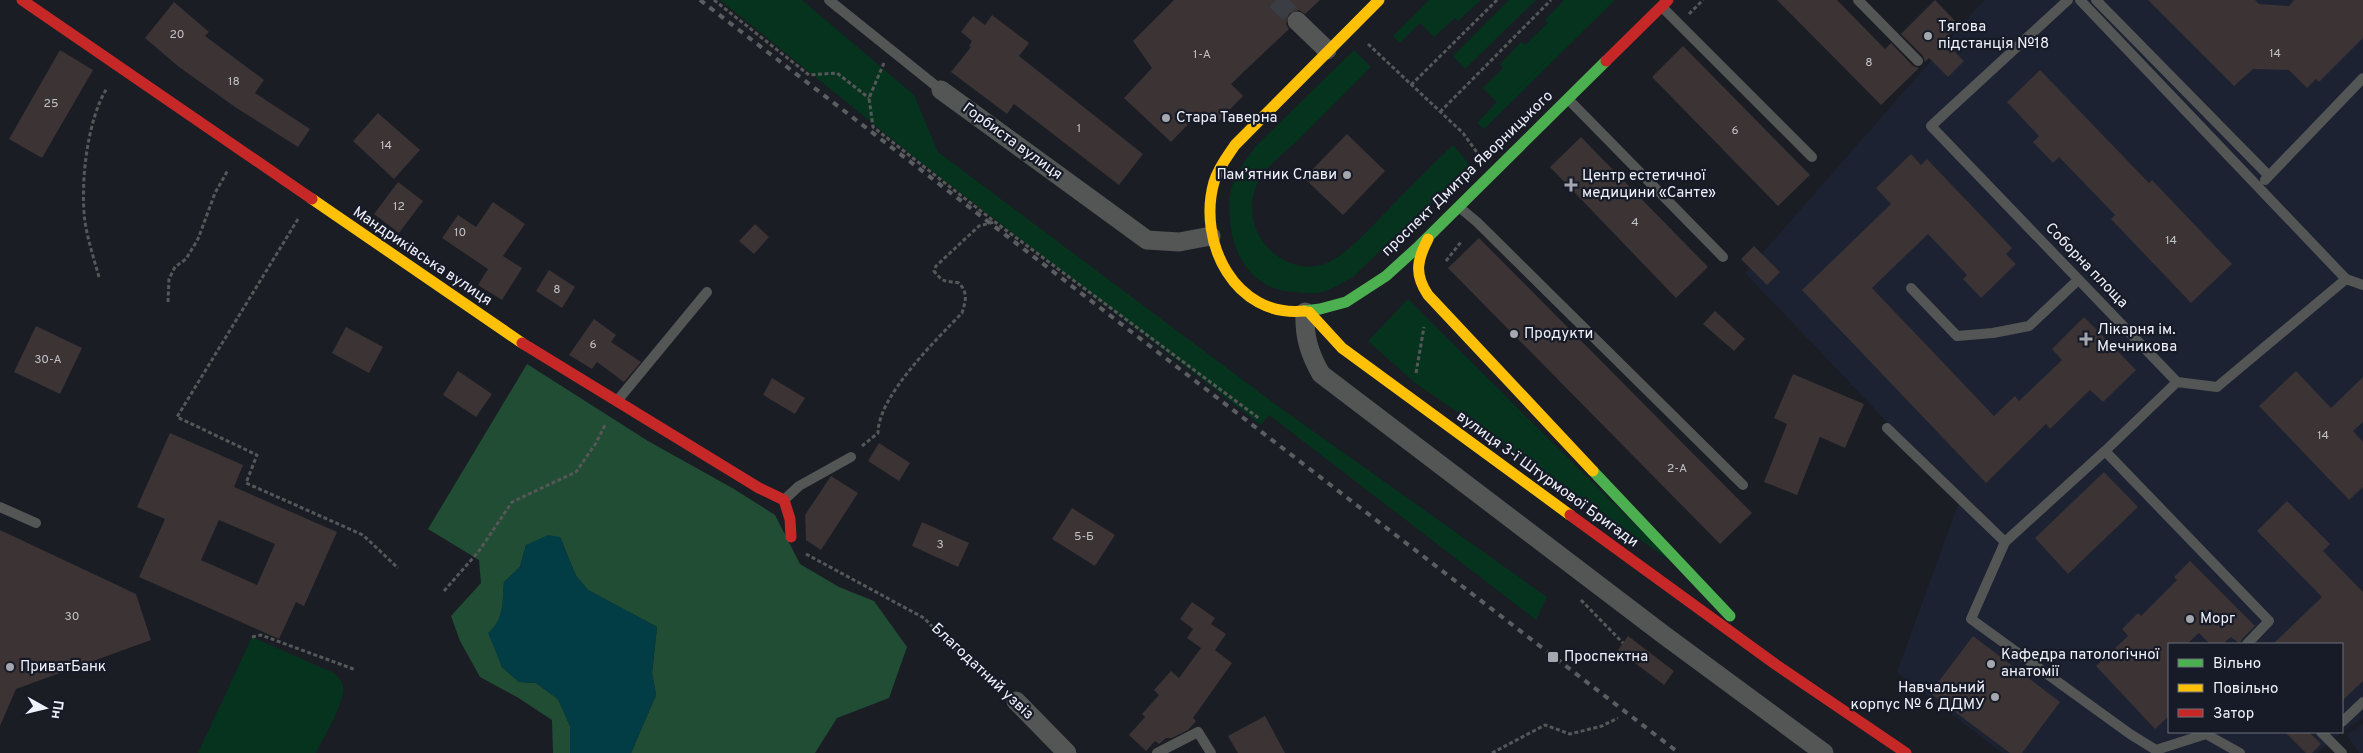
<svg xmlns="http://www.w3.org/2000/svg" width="2363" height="753" viewBox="0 0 2363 753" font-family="Overpass,sans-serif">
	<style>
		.built { fill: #1c2231 }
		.green { fill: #06331e }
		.forest { fill: #214d34 }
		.water { fill: #023d45 }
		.building { fill: #3b3334; fill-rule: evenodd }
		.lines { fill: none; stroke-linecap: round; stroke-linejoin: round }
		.street-tunnel { stroke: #3a3d44; stroke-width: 19; stroke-dasharray: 19 9; stroke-linecap: butt }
		.path { stroke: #565758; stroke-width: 3; stroke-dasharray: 4 2.5; stroke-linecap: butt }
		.lane { stroke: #545655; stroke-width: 10 }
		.street { stroke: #545655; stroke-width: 19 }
		.fast { stroke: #4caf50; stroke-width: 11 }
		.slow { stroke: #ffc107; stroke-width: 11 }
		.jam { stroke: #c62828; stroke-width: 11 }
		.rail { stroke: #5b5e60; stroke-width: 4; stroke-dasharray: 6 6; stroke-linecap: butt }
		.poi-dot { fill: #a4a7ae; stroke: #171b27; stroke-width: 2 }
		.labels { text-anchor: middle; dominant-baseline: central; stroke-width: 4.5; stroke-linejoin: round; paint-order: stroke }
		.number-label { font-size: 12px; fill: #c1c2c8 }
		.poi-label { font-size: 15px; fill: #eef1f9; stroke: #171b27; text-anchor: start }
		.street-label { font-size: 15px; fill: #eef1f9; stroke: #171b27 }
	</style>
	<rect width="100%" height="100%" fill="#1a1d24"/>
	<!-- built -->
	<path class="built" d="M1984 0H2363V718L2342 732V644H2169V732H2342L2317 753H2002L1897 672 1959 502 1871 405 1745 273Z
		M2363 724V753H2359L2347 735Z"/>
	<!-- green -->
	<path class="green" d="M720 0H802L914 95 938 152 1275 404 1547 597 1536 620 1269 415 1261 425 918 160Z
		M1429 0H1481L1458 21 1455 18 1434 37 1420 23 1400 43 1393 36Z
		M1509 0H1536L1465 69 1453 56Z
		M1564 0H1615L1484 129 1477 123 1497 102 1483 88 1503 68 1500 64 1521 42 1525 45 1548 23 1545 20Z
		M1354 50 1371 67C1346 92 1321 117 1296 142 1284 153 1267 166 1259 180 1245 206 1253 238 1276 255 1290 266 1312 271 1329 262 1349 252 1365 233 1380 218 1404 193 1428 169 1453 145L1470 165 1353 277C1342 283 1331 290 1319 293 1312 294 1303 293 1296 292 1260 291 1239 267 1232 234 1229 216 1227 198 1234 181 1239 168 1248 157 1256 146Z
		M1408 299 1426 317 1675 564 1414 382 1368 341Z
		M252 637 334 673C338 677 342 681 343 686 346 701 323 738 316 753H198Z"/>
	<!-- forest -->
	<path class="forest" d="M527 364 648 441 734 489 775 515 800 564 839 587 874 601 907 647 889 698 837 718 815 753H631L656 695 652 673 657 627 588 590 576 576 560 537 526 545 520 567 504 582C502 603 505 618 489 633L502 667 519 682 536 683 558 699 570 726V753H553L552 720 517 697 480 677 460 641 451 616 481 583 479 560 428 529Z"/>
	<!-- water -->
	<path class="water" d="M548 535 560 537 576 576 588 590 657 627 652 673 656 695 631 753H570V726L558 699 536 683 519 682 502 667 488 633C505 618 502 603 504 582L520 567 526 545Z"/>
	<!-- building -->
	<path class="building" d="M1174 0H1320L1305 14 1299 10 1289 14 1286 24 1289 29 1231 84 1243 96 1217 123 1204 111 1201 115 1199 113 1171 142 1124 98 1152 68 1133 41Z
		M1777 0H1837L1885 49 1891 43 1913 66 1919 68 1881 105Z
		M1935 0 1959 25 1943 40 1964 61 1948 77 1929 58 1925 62 1923 56 1901 34Z
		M2148 0H2255L2259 4 2289 6 2294 0H2363V38L2319 82 2316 79 2307 88 2289 70 2253 69 2234 86Z
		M174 2 209 32 205 36 264 80 255 93 310 129 298 147 235 107 179 67 145 38Z
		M992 15 1029 43 1019 56 1143 154 1119 185 1014 104 1007 114 951 72 971 47 969 46 972 41 961 32 973 16 985 25Z
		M1683 46 1810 175 1778 206 1652 77Z
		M60 50 93 70 42 158 9 139Z
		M2040 70 2149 183 2152 180 2232 264 2191 303 2111 219 2115 215 2059 157 2053 163 2033 142 2039 136 2007 102Z
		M378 113 420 150 394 179 353 141Z
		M1347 134 1385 171 1343 215 1304 178Z
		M1581 137 1708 267 1676 298 1550 167Z
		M1911 154 1921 165 1927 159 2012 248 2006 254 2016 264 1981 298 1963 279 1967 275 1928 234 1872 288 1994 416 2015 396 2019 401 2062 360 2052 349 2084 317 2136 370 2103 402 2090 390 2050 429 2046 424 1986 483 1802 290 1891 204 1876 188Z
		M398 182 423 201 399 233 374 214Z
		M493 202 525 224 503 256 522 268 502 300 478 285 488 269 442 238 458 215 476 227Z
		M755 224 769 237 754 254 739 241Z
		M1479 238 1752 513 1720 544 1448 268Z
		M1754 246 1780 272 1767 285 1741 259Z
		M549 270 575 287 562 308 536 291Z
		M1715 311 1745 339 1734 351 1703 324Z
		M594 319 616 335 611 342 641 362 624 382 597 362 592 369 569 355Z
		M36 326 82 348 60 394 14 372Z
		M346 327 383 347 369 373 332 353Z
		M458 371 492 394 476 417 443 395Z
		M2296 371 2331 408 2363 377V422L2353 431 2363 442V487L2349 500 2259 406Z
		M1793 374 1864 404 1845 448 1820 437 1797 495 1764 482 1787 424 1774 418Z
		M772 378 805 398 795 414 763 395Z
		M170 433 243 465 234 487 337 532 304 606 296 602 279 639 139 577 165 519 137 507ZM219 520 275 544 257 585 201 560Z
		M879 443 910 463 899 481 868 461Z
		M2104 472 2138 507 2068 574 2035 538Z
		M831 476 858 493 821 550 806 540 805 515Z
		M2287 501 2330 544 2323 551 2363 592V681L2342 701V644H2273L2322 597 2257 531Z
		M1072 508 1115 535 1095 566 1052 539Z
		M922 522 969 543 958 567 912 546Z
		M0 530 136 594 151 640 16 689 0 726Z
		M2190 561 2255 626 2242 639 2240 644 2231 637 2223 644H2210L2199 633 2187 644H2169V716L2155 729 2096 666 2128 636 2122 629 2138 613 2141 616 2177 580 2174 577Z
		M1192 602 1215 618 1211 624 1226 634 1215 650 1232 663 1193 718 1196 721 1188 730 1172 738H1166L1159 744 1155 741 1146 751 1129 735 1145 717 1142 714 1159 695 1154 690 1171 671 1179 678 1201 648 1187 638 1193 629 1180 619Z
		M1628 636 1674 671 1664 685 1618 650Z
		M1973 636 2060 702 2022 753H2010L1930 693Z
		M1265 716 1285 753H1238L1228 736Z
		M2285 732H2309L2321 744 2312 753H2306Z"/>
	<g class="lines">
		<!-- street-tunnel -->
		<path class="street-tunnel" d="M1276 0 1297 21"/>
		<!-- path -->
		<path class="path" d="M714 0 809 75 837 73 869 98
			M1689 14 1703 0
			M1368 44 1463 133 1478 154
			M884 63 869 98 873 127 995 222 1260 419
			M1411 85 1497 0
			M1440 112 1551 0
			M298 219 177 417 257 455 246 483 363 535 398 568
			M1446 261 1461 242
			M99 277C94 259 88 241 85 222 80 184 87 120 107 88
			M168 302 169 279 175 267 186 259 198 239 215 193 228 170
			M1416 373 1424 327
			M862 446 878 433C878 396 937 339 962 313 966 300 968 293 959 283 945 280 944 284 934 271L936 266 979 226 994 222
			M806 554 924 618 958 653 985 670 1002 687
			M444 591 479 551 512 502 576 472 596 443 606 423
			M1581 600 1623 643
			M252 637 261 635 356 670
			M1492 753 1545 725 1570 734 1602 726 1618 718"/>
		<!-- lane -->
		<path class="lane" d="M829 0 941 90
			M1858 0 1918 61
			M2068 0 1931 126 2177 382 2105 451 2269 621 2247 644
			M2080 0 2346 279 2363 285
			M2096 0 2269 176
			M1662 7 1812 157
			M1568 99 1723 257
			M2265 180 2363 78
			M1459 207 1477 222 1743 485
			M1911 288 1957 336 1993 333 2029 326 2078 280
			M2177 382 2217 387 2346 279
			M617 401 707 292
			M1887 428 2005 542
			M2105 451 2005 542 1971 619 2130 734 2156 750 2206 734 2240 753
			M785 499 799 486 851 457
			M0 507 36 523
			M2342 722 2363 702
			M2321 732 2342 753
			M1157 753 1198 732 1211 753"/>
		<!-- street -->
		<path class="street" d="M1297 21 1327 50
			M941 90 1147 240 1179 242 1211 236
			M1305 312C1304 336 1309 353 1321 374L1664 635 1824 753
			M1016 701 1067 753"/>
		<!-- fast -->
		<path class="fast" d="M1304 311 1320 309 1346 302 1386 276 1419 246 1606 61
			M1593 471 1730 616"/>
		<!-- slow -->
		<path class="slow" d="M312 199 522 343
			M1428 239C1417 260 1414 274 1428 295L1593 471
			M1304 311C1235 318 1197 242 1214 182 1218 168 1227 157 1235 145L1379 0
			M1309 312 1342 348 1570 515"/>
		<!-- jam -->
		<path class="jam" d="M22 0 312 199
			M1606 61 1668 0
			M522 343 759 488 784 500 790 519 791 537
			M1570 515 1775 664 1906 753"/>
		<!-- rail -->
		<path class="rail" d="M700 0 1679 753"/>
	</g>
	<!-- markers -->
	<g class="poi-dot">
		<circle cx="1928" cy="36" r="5"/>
		<circle cx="1166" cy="118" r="5"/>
		<circle cx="1347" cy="175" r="5"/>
		<path d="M1568.5 177.5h5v5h5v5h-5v5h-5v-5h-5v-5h5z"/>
		<circle cx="1514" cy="334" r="5"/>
		<path d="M2083.5 331.5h5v5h5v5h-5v5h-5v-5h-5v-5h5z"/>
		<circle cx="2190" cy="619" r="5"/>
		<rect x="1547" y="651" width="12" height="12" rx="2.5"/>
		<circle cx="1991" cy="664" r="5"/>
		<circle cx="10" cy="667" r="5"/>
		<circle cx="1995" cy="697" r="5"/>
	</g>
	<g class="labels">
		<!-- number labels -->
		<g class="number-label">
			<text x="177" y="35">20</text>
			<text x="2275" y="54">14</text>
			<text x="1202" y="55">1-А</text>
			<text x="1869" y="63">8</text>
			<text x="234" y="82">18</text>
			<text x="51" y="104">25</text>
			<text x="1079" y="129">1</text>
			<text x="1735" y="131">6</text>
			<text x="386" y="146">14</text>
			<text x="399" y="207">12</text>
			<text x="1635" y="223">4</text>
			<text x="460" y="233">10</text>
			<text x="2171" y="241">14</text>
			<text x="557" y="290">8</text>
			<text x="593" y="345">6</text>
			<text x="48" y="360">30-А</text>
			<text x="2323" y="436">14</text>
			<text x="1677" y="469">2-А</text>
			<text x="1084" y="537">5-Б</text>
			<text x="940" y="545">3</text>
			<text x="72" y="617">30</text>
		</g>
		<!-- poi labels -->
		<g class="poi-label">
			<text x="1938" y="27">Тягова<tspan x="1938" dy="17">пiдстанцiя №18</tspan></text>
			<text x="1176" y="118">Стара Таверна</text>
			<text x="1337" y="175" text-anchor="end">Пам’ятник Слави</text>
			<text x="1582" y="176">Центр естетичної<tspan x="1582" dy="17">медицини «Санте»</tspan></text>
			<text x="2097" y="330">Лікарня ім.<tspan x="2097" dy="17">Мечникова</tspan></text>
			<text x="1524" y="334">Продукти</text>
			<text x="2200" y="619">Морг</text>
			<text x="2001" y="655">Кафедра патологічної<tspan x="2001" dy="17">анатомії</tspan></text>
			<text x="1564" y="657">Проспектна</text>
			<text x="20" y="667">ПриватБанк</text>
			<text x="1985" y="688" text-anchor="end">Навчальний<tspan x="1985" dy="17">корпус № 6 ДДМУ</tspan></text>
		</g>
		<!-- street labels -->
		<g class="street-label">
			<text transform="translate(1012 142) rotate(36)">Горбиста вулиця</text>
			<text transform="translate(1468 174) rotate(-44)">проспект Дмитра Яворницького</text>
			<text transform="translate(422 257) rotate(34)">Мандриківська вулиця</text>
			<text transform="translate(2086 266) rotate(46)">Соборна площа</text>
			<text transform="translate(1547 480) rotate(36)">вулиця 3-ї Штурмової Бригади</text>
			<text transform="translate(982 672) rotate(43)">Благодатний узвіз</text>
		</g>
	</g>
	<!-- legend -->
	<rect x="2168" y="643" width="175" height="90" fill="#171b27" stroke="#6d717b"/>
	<rect x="2178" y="659" width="25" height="8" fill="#4caf50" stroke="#6d717b"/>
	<text x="2213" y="668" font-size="15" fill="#eef1f9">Вільно</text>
	<rect x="2178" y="684" width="25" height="8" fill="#ffc107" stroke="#6d717b"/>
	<text x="2213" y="693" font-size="15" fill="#eef1f9">Повільно</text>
	<rect x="2178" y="709" width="25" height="8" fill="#c62828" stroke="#6d717b"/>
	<text x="2213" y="718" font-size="15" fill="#eef1f9">Затор</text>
	<!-- north arrow -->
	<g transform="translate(45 708) rotate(98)" stroke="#171b27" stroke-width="4" paint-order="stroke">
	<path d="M0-4L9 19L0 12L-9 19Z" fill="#eef1f9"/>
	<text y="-8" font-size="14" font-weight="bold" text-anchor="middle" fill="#eef1f9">Пн</text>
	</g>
</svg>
